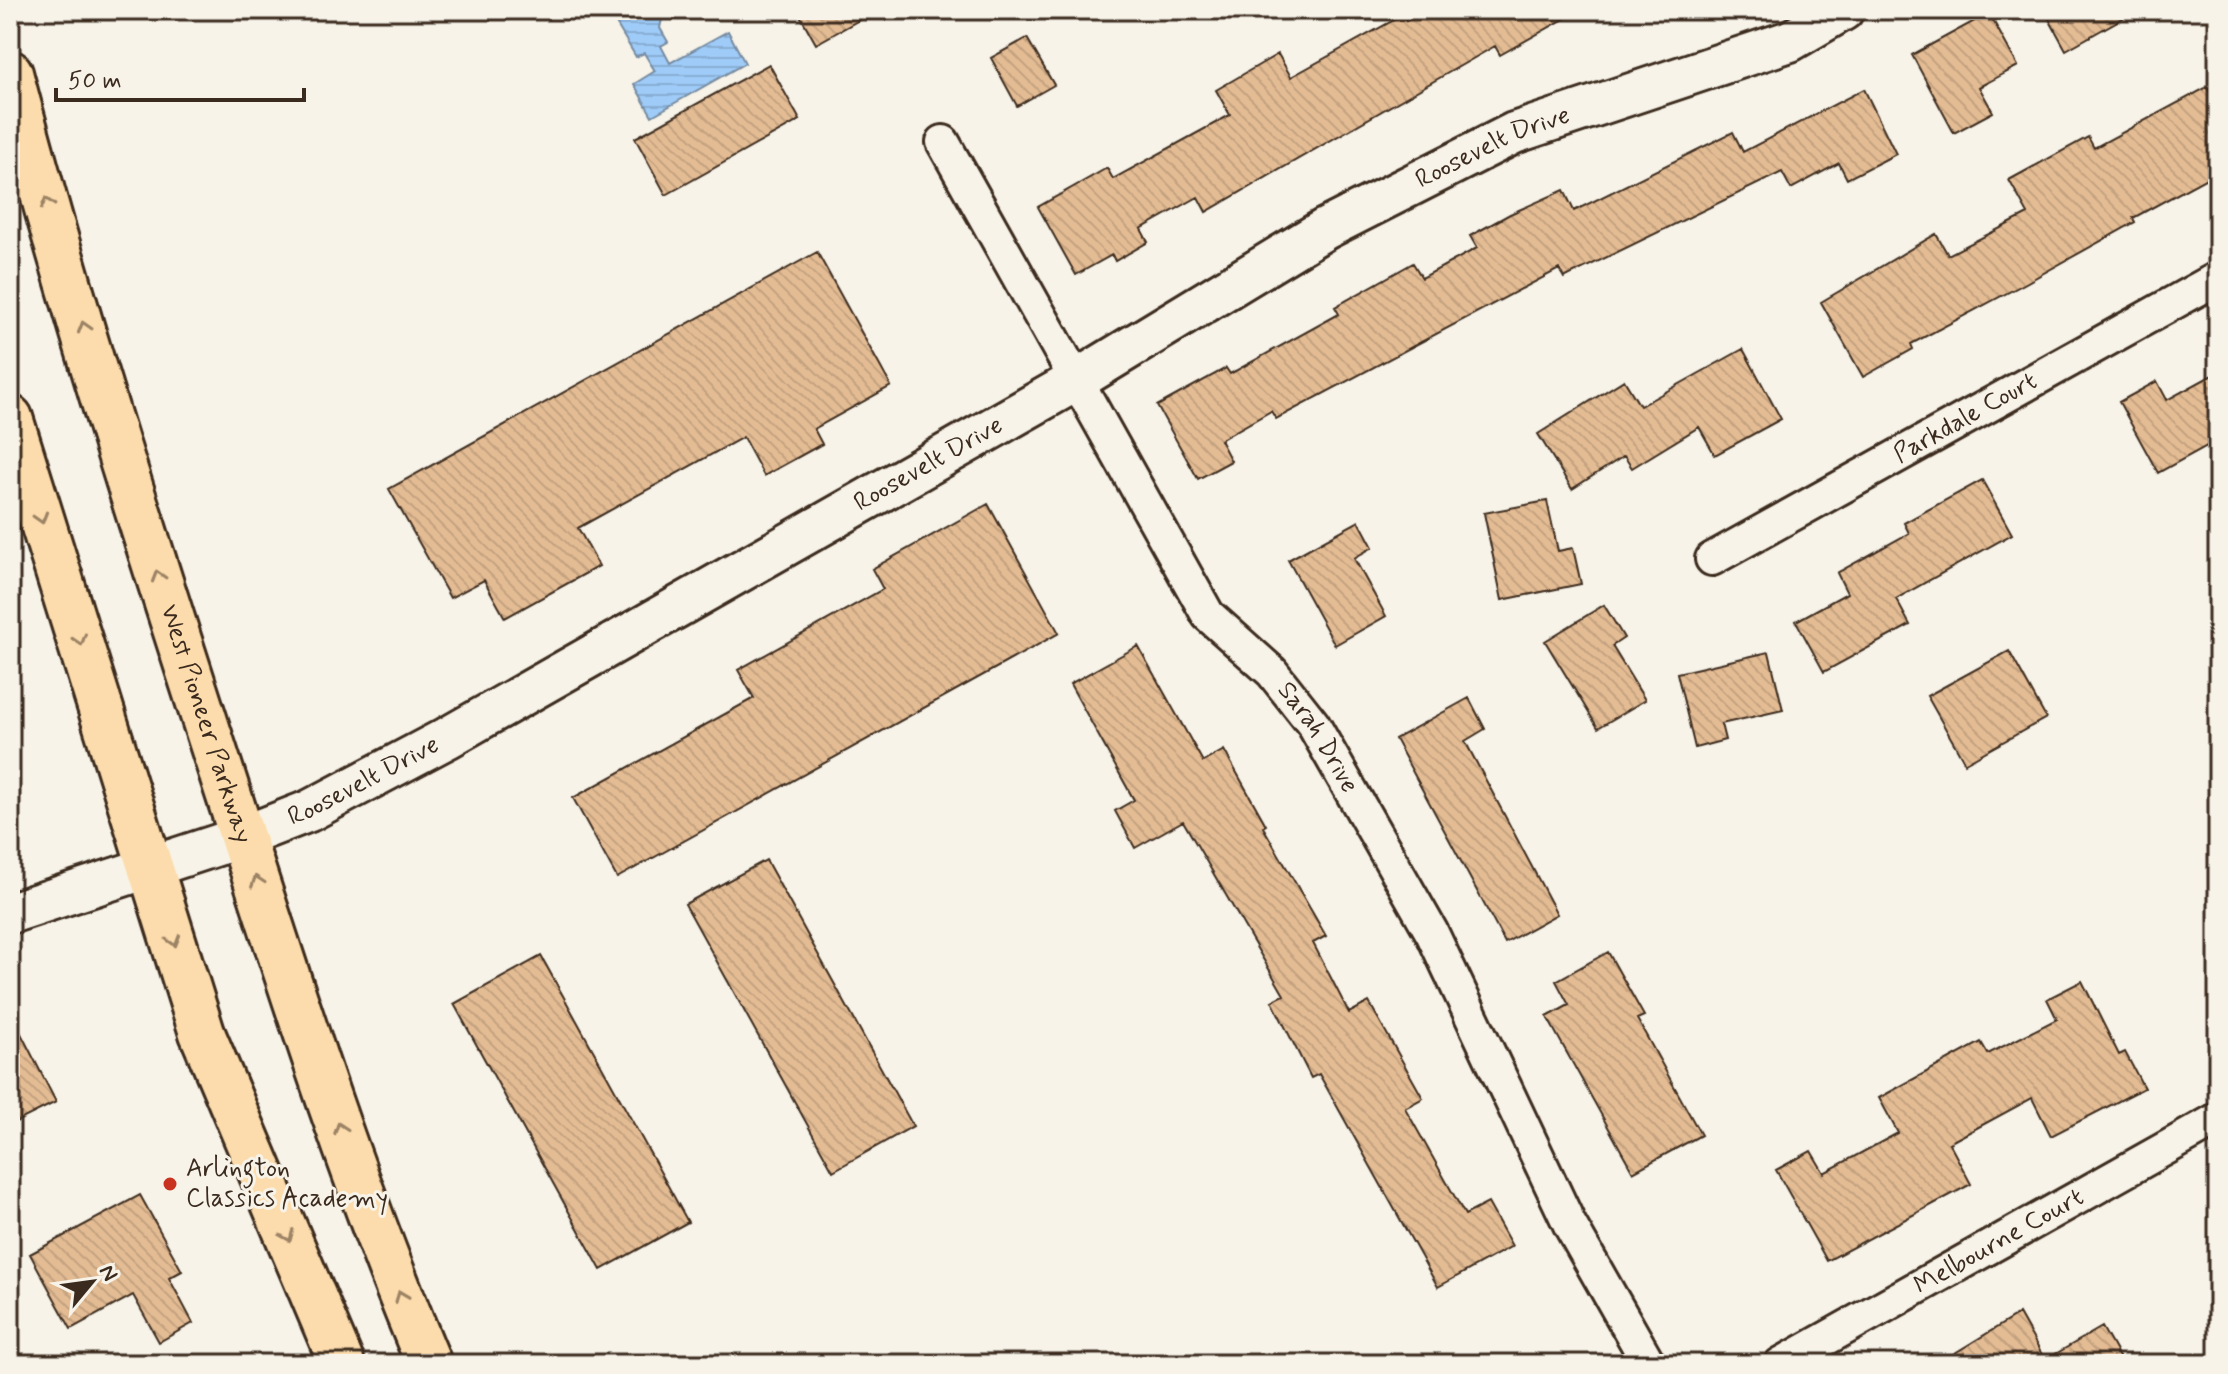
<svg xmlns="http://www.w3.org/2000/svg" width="2228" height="1374" viewBox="0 0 2228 1374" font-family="Mynerve,sans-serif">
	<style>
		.water { fill: url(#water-rules); stroke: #768ba1; stroke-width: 2 }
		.building { fill: url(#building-back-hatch); stroke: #3b2a1e; stroke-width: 2 }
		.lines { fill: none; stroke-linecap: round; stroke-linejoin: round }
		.minor-casing { stroke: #3b2a1e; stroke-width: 38 }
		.tertiary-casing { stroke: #3b2a1e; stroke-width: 46 }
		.primary-casing { stroke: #3b2a1e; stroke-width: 50 }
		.minor { stroke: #f7f3e8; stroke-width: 32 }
		.tertiary { stroke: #f7f3e8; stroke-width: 40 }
		.primary { stroke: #fcdcac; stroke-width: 44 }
		.oneway { stroke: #9c8365 }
		.poi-dot { fill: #c8321e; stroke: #f7f3e8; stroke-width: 3 }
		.labels { text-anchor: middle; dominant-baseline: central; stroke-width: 6; stroke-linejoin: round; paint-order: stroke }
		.street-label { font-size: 26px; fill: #3b2a1e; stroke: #f7f3e8 }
		.poi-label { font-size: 26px; fill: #3b2a1e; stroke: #f7f3e8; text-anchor: start }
	</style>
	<defs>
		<pattern id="water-rules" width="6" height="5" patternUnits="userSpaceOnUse" patternTransform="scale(2)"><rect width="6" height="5" fill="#9ecbf8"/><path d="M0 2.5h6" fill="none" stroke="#89aed4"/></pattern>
		<pattern id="building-back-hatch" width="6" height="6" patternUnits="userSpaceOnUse" patternTransform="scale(2)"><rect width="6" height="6" fill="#e4bc94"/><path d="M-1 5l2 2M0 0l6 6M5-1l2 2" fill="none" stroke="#c4a27f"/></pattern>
	</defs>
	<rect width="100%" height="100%" fill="#f7f3e8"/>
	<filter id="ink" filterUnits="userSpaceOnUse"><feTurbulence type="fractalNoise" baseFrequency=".0125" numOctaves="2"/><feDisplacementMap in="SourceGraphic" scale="16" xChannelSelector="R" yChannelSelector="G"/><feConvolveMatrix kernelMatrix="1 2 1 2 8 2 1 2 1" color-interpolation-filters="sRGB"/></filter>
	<g filter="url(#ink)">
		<!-- water -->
		<path class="water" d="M608 10H664L660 28 668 42 661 46 670 63 728 31 745 63 652 116 634 84 655 71 644 53 636 57Z"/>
		<!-- building -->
		<path class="building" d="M797 10H877L816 44Z
			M1426 10H1580L1500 55 1495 46 1206 212 1198 197 1141 229 1148 242 1115 261 1112 255 1076 275 1038 207 1107 168 1113 179 1230 115 1216 90 1278 54 1291 77 1403 15 1406 21Z
			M2044 10H2137L2066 50Z
			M1989 13 2018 66 1979 87 1993 112 1954 133 1912 55Z
			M1027 38 1054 85 1017 106 991 58Z
			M769 64 800 120 666 195 635 138Z
			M2207 87 2218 108V172L2133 218 2135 222 2024 284 1911 344 1913 349 1863 377 1821 302 1936 234 1948 255 2028 214 2009 180 2088 137 2094 148Z
			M1864 89 1896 154 1847 179 1839 163 1791 189 1782 172 1564 278 1559 269 1276 419 1271 411 1220 440 1231 461 1198 479 1157 406 1226 368 1230 374 1339 314 1335 307 1413 263 1422 278 1477 248 1470 236 1510 214 1564 190 1574 211 1733 132 1743 152Z
			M817 252 891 386 814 429 822 444 764 476 743 437 578 528 599 566 505 618 484 580 450 598 389 489Z
			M1743 349 1781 419 1715 455 1699 427 1632 468 1624 456 1572 489 1538 434 1624 380 1640 406Z
			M2218 372V440L2158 473 2119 402 2157 381 2167 400Z
			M1982 480 2012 534 1896 599 1910 625 1824 672 1796 621 1847 593 1837 573 1909 533 1904 523Z
			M1547 501 1558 551 1573 548 1581 584 1502 600 1484 513Z
			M988 504 1059 633 617 878 573 798 754 698 738 670 883 589 872 569Z
			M1359 521 1373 547 1354 558 1386 616 1335 645 1288 560Z
			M1604 605 1624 638 1612 646 1645 700 1598 728 1545 641Z
			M1138 646 1203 762 1224 750 1266 825 1263 827 1326 936 1313 943 1349 1013 1369 1002 1423 1098 1405 1108 1465 1215 1488 1203 1512 1246 1438 1287 1319 1074 1311 1078 1272 1001 1284 995 1183 821 1135 848 1115 811 1134 800 1070 684Z
			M2009 651 2046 718 1965 763 1927 696Z
			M1769 652 1783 710 1721 724 1725 740 1695 748 1677 673Z
			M1469 698 1485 729 1465 741 1557 914 1505 943 1395 739Z
			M766 860 913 1126 833 1171 685 904Z
			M1608 952 1644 1016 1637 1019 1701 1135 1633 1172 1547 1017 1569 1005 1556 981Z
			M541 956 688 1222 601 1270 454 1004Z
			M2082 981 2119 1055 2125 1052 2144 1088 2051 1136 2032 1098 1949 1143 1971 1184 1827 1261 1776 1170 1811 1151 1824 1173 1898 1133 1879 1098 1981 1042 1988 1054 2057 1019 2047 999Z
			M10 1012 56 1102 10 1125Z
			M140 1195 182 1271 169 1278 193 1323 159 1342 133 1295 71 1329 30 1254Z
			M2019 1314 2045 1360 2102 1327 2123 1364H1937Z"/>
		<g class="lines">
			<defs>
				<g id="minor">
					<path id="s1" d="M943 142 1208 615 1272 672 1313 724 1432 933 1570 1225 1649 1364"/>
					<path id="s2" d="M1712 559 2218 278"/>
					<path id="s3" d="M1781 1364 2218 1119"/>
				</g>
				<g id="tertiary">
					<path id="s4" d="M10 913 242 837 309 811 447 738 1077 380 1325 229 1514 133 1790 41 1843 10"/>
				</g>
				<g id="primary">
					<path id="s5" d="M10 73C71 306 145 536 219 765 284 966 347 1169 429 1364"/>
					<path d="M10 418 202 1033 342 1364"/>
				</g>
			</defs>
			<!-- minor casing -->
			<use href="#minor" class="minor-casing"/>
			<!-- tertiary casing -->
			<use href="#tertiary" class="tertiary-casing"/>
			<!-- primary casing -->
			<use href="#primary" class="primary-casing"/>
			<!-- minor -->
			<use href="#minor" class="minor"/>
			<!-- tertiary -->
			<use href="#tertiary" class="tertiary"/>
			<!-- primary -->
			<use href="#primary" class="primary"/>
		</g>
		<!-- one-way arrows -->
		<defs><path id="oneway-chevron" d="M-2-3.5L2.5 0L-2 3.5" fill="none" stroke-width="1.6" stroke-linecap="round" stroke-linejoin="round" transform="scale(2)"/></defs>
		<g class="oneway">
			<use href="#oneway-chevron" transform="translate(47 203) rotate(-106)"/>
			<use href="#oneway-chevron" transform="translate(84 327) rotate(-107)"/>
			<use href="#oneway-chevron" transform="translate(41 518) rotate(73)"/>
			<use href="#oneway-chevron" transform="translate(158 576) rotate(-107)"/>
			<use href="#oneway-chevron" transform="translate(80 640) rotate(72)"/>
			<use href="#oneway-chevron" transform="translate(257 881) rotate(-109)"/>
			<use href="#oneway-chevron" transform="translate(174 941) rotate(73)"/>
			<use href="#oneway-chevron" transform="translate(340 1128) rotate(-109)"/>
			<use href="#oneway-chevron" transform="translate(288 1236) rotate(67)"/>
			<use href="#oneway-chevron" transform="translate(401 1296) rotate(-111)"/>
		</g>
	</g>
	<!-- markers -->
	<circle class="poi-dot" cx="170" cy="1184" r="8"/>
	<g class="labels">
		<!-- street labels -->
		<g class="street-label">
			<text stroke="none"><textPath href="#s4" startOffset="1674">Roosevelt Drive</textPath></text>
			<text stroke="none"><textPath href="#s2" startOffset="290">Parkdale Court</textPath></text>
			<text stroke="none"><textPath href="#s4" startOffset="1026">Roosevelt Drive</textPath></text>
			<text stroke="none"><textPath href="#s5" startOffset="680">West Pioneer Parkway</textPath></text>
			<text stroke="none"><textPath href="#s1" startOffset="708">Sarah Drive</textPath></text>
			<text stroke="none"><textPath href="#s4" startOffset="378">Roosevelt Drive</textPath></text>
			<text stroke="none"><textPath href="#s3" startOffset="250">Melbourne Court</textPath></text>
		</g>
		<!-- poi labels -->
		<g class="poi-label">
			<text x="186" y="1169">Arlington<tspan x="186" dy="30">Classics Academy</tspan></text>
		</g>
	</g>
	<!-- margin -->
	<rect width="2228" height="1374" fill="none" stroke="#f7f3e8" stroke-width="40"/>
	<rect x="20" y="20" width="2188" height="1334" fill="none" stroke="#3b2a1e" stroke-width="3" filter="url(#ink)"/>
	<!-- north arrow -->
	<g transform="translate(92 1282) rotate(61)" stroke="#f7f3e8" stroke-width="6" paint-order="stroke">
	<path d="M0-6L14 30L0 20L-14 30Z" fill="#3b2a1e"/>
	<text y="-12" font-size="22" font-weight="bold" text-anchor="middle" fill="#3b2a1e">N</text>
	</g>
	<!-- scale -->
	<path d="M56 88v12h248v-12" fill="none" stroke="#3b2a1e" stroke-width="4"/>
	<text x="68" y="88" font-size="24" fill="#3b2a1e" stroke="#f7f3e8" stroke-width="6" paint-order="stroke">50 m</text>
</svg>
